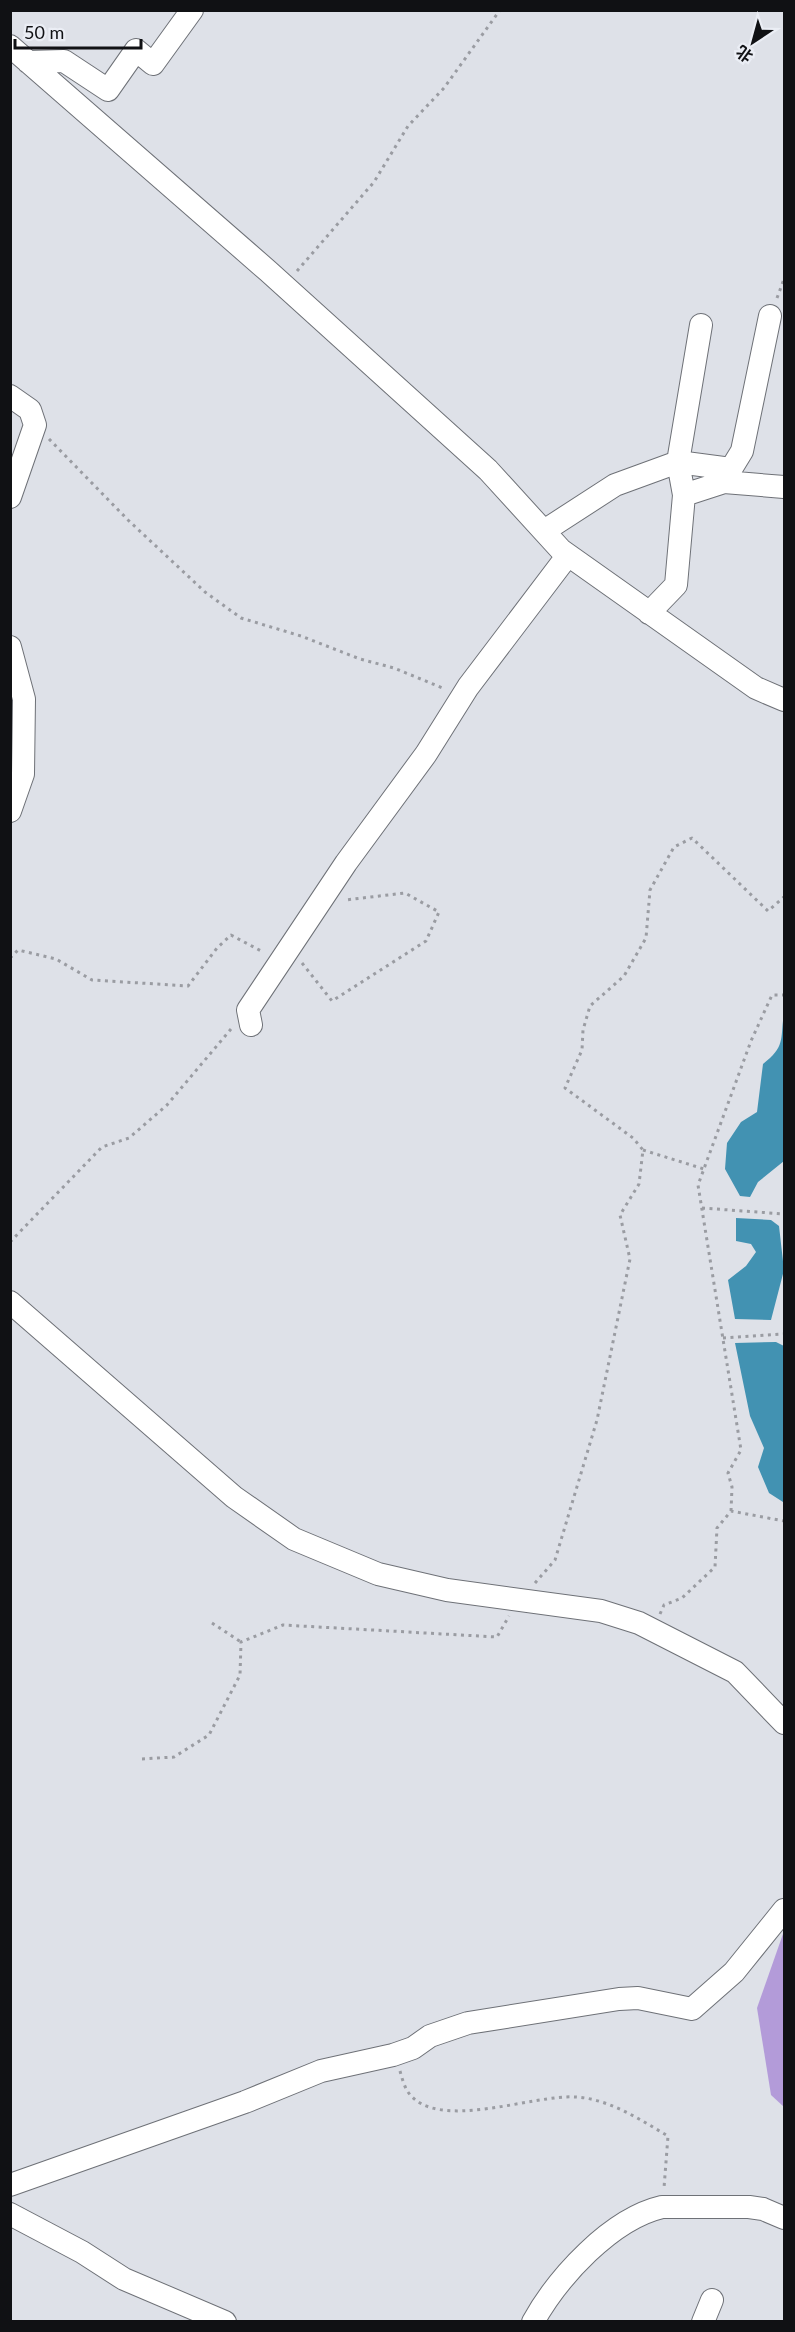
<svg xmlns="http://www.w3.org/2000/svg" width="795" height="2332" viewBox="0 0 795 2332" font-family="Lato,'Noto Sans SC',sans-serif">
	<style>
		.forest { fill: #b39bd9 }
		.water { fill: #4292b2 }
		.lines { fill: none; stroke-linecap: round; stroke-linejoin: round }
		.minor-casing { stroke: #6e7177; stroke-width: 24 }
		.path { stroke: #9a9ca2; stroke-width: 3; stroke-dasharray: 3 4.5; stroke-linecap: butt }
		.minor { stroke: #fff; stroke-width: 22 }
	</style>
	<rect width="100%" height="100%" fill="#dee1e8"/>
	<!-- forest -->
	<path class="forest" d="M784 1931V2107L771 2095 757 2008Z"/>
	<!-- water -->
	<path class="water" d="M784 1013V1161L758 1182 750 1197 740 1196 725 1169 727 1143 741 1122 757 1112 763 1064C786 1046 780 1039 784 1013Z
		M736 1218 771 1220 779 1226 784 1270 771 1320 735 1319 728 1280 746 1266 756 1252 751 1244 736 1241Z
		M776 1342 784 1346 783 1502 769 1493 758 1467 764 1448 750 1416 735 1343Z"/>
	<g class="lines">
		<defs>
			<path id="minor" d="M10 46 268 271 488 470 561 550 756 688 784 700
				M28 62 64 61 108 90 136 50 153 64 192 10
				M10 396 30 410 35 425 10 497
				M684 495 724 482 784 487
				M544 531 615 485 678 462 731 469 742 451 770 316
				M649 613 676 585 684 495 678 462 701 325
				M10 647 24 699 23 774 10 811
				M251 1025 248 1010 346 863 426 754 468 687 568 555
				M10 1302 234 1497 294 1539 378 1574 447 1590 601 1611 639 1623 735 1672 784 1723
				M10 2185 245 2102 321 2071 393 2055 413 2048 430 2036 468 2023 619 1999 638 1998 692 2009 734 1972 784 1910
				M10 2214 82 2252 124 2279 225 2322
				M533 2322C558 2277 611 2219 662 2207H749L763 2209 784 2218
				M703 2322 712 2300"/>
		</defs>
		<!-- minor casing -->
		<use href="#minor" class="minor-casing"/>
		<!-- path -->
		<path class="path" d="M297 271 374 182 408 126 444 88 500 10
			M777 298 784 279
			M49 439 128 520 205 592 241 618 301 636 360 659 394 668 445 689
			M10 958 18 950 56 959 92 980 188 986 217 948 231 935 263 952
			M302 963 332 1001 426 941 439 912 405 893 345 900
			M643 1150 704 1169
			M702 1208 784 1214
			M10 1242 102 1147 129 1138 167 1105 231 1029
			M723 1338 784 1334
			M731 1511 732 1487 728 1473 741 1450 698 1185 751 1041 772 995H784
			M535 1583 555 1560 597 1420 630 1259 620 1215 639 1184 643 1150 633 1138 565 1088 582 1050 583 1030 590 1006 624 976 646 938 650 890 674 847 692 838 768 911 784 897
			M660 1614 664 1605 682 1598 715 1567 717 1528 731 1511 784 1521
			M212 1623 241 1642
			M142 1759 174 1757 209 1735 240 1675 241 1642 283 1625 497 1637 509 1616
			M400 2071C402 2078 404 2086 408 2092 436 2133 533 2094 576 2097 609 2099 639 2119 668 2136L664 2188"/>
		<!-- minor -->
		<use href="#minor" class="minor"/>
	</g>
	<!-- border -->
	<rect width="795" height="2332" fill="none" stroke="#101114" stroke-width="24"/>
	<!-- north arrow -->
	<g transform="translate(753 42) rotate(216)" stroke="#ebeef5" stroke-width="4.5" paint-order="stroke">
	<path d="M0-4.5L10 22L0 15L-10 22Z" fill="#101114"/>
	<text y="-9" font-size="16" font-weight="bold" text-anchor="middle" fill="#101114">北</text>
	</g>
	<!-- scale -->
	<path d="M15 39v9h126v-9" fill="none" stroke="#101114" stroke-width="3"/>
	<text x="24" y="39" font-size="18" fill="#101114" stroke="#ebeef5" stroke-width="4.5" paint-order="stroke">50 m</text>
</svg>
